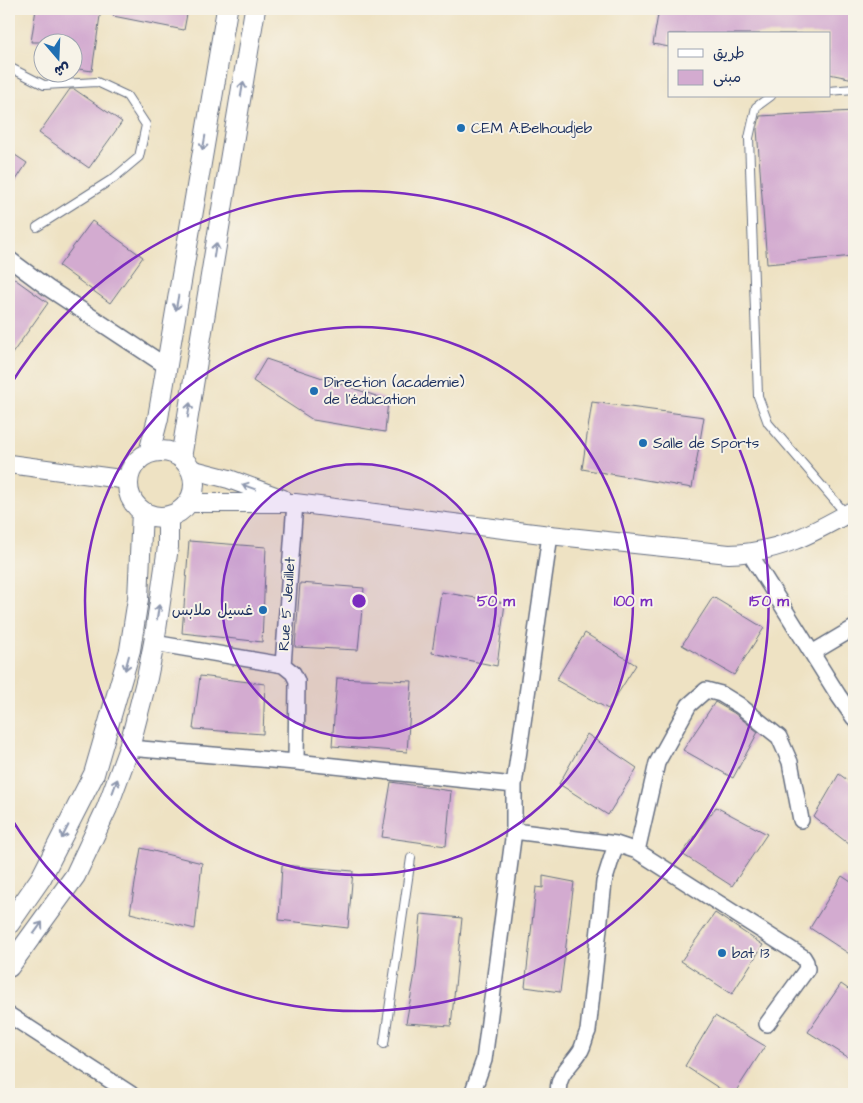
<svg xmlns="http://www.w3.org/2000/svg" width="863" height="1103" viewBox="0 0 863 1103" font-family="'Architects Daughter','Playpen Sans Arabic',sans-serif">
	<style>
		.building { fill: #d3abd0 }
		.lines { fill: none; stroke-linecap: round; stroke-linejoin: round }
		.service-casing { stroke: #656e81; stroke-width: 10 }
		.minor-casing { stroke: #656e81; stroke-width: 18 }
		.tertiary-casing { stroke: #656e81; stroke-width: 20 }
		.secondary-casing { stroke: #656e81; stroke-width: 22 }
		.service { stroke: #fff; stroke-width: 8 }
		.minor { stroke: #fff; stroke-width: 15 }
		.tertiary { stroke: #fff; stroke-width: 18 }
		.secondary { stroke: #fff; stroke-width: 20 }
		.oneway { stroke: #8d97ae }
		.ring { fill: none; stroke: #7b2cbf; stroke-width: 2.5 }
		.poi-dot { fill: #1f6fb2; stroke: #f7f3e8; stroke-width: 2 }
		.labels { text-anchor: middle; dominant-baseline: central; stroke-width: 4; stroke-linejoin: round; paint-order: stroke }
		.poi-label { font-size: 15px; fill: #1b2f5e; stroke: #f7f3e8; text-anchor: start }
		.street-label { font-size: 15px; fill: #1b2f5e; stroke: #f7f3e8 }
		.centre { fill: #7b2cbf; stroke: #f7f3e8; stroke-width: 2.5 }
		.ring-label { font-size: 15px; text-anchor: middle; font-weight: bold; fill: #7b2cbf; stroke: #f7f3e8; stroke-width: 4; stroke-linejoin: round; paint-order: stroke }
	</style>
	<rect width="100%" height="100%" fill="#f7f3e8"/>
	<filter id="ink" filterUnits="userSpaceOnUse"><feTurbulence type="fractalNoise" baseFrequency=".02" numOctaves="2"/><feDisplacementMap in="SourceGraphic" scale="10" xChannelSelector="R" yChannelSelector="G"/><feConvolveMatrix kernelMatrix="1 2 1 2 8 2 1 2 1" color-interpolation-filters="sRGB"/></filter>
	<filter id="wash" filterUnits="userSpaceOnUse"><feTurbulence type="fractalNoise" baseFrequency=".0096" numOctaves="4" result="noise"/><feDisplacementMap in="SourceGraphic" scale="20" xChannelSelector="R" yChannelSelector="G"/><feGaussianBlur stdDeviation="1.12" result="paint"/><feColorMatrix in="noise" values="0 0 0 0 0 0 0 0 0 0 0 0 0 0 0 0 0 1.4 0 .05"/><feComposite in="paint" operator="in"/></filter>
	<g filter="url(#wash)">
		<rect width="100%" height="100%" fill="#eee2c3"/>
		<g id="blocks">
			<!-- building -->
			<path class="building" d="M36 9H101L92 71 72 68V42H31Z
				M114 9H188L184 30 113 16Z
				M659 9 854 10V79L829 74V34H669V47L653 44Z
				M70 89H74L122 122 89 168 39 133Z
				M854 111V256L767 264 757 129 760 116Z
				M9 151 27 163 9 191Z
				M92 221 143 257 110 303 59 266Z
				M9 275 48 303 9 358Z
				M266 359 388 400 385 432 313 420 253 381Z
				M592 402 704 417 692 488 582 469Z
				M189 541 266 547 262 642 182 633Z
				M300 583 364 588 358 650 295 647Z
				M441 592 505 603 497 666 432 653Z
				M713 597 764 628 734 675 682 645Z
				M585 633 636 665 608 709 556 680Z
				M200 676 265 684 263 734 193 729Z
				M337 678 412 681 407 752 332 746Z
				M715 702 734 713 758 732 733 778 683 750Z
				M587 734 637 768 608 815 559 784Z
				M839 774 854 785V848L814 817Z
				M391 782 451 791 446 846 382 837Z
				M716 807 767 834 732 886 682 854Z
				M141 848 202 863 195 929 130 913Z
				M282 865 353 871 348 928 279 920Z
				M543 876 574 882 560 992 525 987 536 887 543 888Z
				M842 876 854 884V957L810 928Z
				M715 913 763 945 732 994 681 961Z
				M421 914 462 918 451 1026 406 1023 416 968Z
				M841 984 854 993V1061L808 1032Z
				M715 1016 765 1046 734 1094H728L685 1066Z"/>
		</g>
	</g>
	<g filter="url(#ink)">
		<use href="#blocks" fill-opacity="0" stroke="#656e81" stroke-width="1"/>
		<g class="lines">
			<defs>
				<path id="service" d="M9 67 44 85 97 82 127 96 146 125 139 157 114 178 37 227
					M829 91 854 89
					M771 96 756 107 749 138 758 396 768 423 846 514
					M384 1044 411 858"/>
				<path id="minor" d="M9 259 48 288 166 366
					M750 554 838 695 854 718
					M154 643 283 665
					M812 653 854 628
					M283 665 295 503
					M283 665 293 673 297 681 296 762
					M129 748 296 762 514 785
					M514 831 616 844 637 851 803 957 806 962 807 969 767 1024
					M637 851 657 763 689 705 706 690 721 694 739 705 779 737 790 762 801 820
					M9 1015 131 1094
					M472 1094 484 1060 514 831V785L550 535
					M559 1094C555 1076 572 1065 581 1050 584 1044 585 1037 588 1031L604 882 616 844"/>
				<path id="tertiary" d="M9 464 128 480
					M190 469 229 479 283 499
					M188 503H295L550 535 729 554C778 553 813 533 854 510"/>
				<path id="secondary" d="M128 484a33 33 0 1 1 66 0a33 33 0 1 1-66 0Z
					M149 453 158 418 227 9
					M181 458 255 9
					M9 924 41 878 94 774 130 650 138 599 142 511
					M9 967 75 876 107 808 129 748 147 678 154 643 168 547V516"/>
			</defs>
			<!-- service casing -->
			<use href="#service" class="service-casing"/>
			<!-- minor casing -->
			<use href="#minor" class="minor-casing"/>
			<!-- tertiary casing -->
			<use href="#tertiary" class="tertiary-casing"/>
			<!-- secondary casing -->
			<use href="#secondary" class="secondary-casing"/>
			<!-- service -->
			<use href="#service" class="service"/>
			<!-- minor -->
			<use href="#minor" class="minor"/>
			<!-- tertiary -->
			<use href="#tertiary" class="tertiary"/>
			<!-- secondary -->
			<use href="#secondary" class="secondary"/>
		</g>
		<!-- one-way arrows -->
		<defs><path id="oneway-shaft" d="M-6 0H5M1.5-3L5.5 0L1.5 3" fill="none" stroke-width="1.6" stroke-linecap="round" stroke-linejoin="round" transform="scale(1.25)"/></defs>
		<g class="oneway">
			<use href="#oneway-shaft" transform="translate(242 89) rotate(-81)"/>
			<use href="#oneway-shaft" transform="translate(204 143) rotate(100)"/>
			<use href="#oneway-shaft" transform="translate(215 250) rotate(-81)"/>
			<use href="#oneway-shaft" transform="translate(177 303) rotate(100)"/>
			<use href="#oneway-shaft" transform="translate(189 410) rotate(-81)"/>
			<use href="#oneway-shaft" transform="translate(249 487) rotate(-160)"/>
			<use href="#oneway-shaft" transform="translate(158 612) rotate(-82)"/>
			<use href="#oneway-shaft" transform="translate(127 663) rotate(105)"/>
			<use href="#oneway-shaft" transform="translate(115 786) rotate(-70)"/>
			<use href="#oneway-shaft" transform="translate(65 832) rotate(117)"/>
			<use href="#oneway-shaft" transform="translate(38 928) rotate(-54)"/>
		</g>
	</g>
	<!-- distance rings -->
	<circle cx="359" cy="601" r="137" fill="#7b2cbf" fill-opacity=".12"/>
	<g class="ring">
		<circle cx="359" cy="601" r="137"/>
		<circle cx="359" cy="601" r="274"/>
		<path d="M9 387A410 410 0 1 1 9 815"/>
	</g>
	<!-- markers -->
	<g class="poi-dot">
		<circle cx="461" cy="128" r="5"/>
		<circle cx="314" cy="391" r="5"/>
		<circle cx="643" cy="443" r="5"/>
		<circle cx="263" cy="610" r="5"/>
		<circle cx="722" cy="953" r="5"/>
	</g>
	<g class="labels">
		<!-- poi labels -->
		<g class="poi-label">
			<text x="471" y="128">CEM A.Belhoudjeb</text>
			<text x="324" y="382">Direction (academie)<tspan x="324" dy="17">de l'éducation</tspan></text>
			<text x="653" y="443">Salle de Sports</text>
			<text x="253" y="610" text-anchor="end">غسيل ملابس</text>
			<text x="732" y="953">bat 13</text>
		</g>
		<!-- street labels -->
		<g class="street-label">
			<text transform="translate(287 604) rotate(-86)">Rue 5 Jeuillet</text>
		</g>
	</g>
	<circle cx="359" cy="601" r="8" class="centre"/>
	<g class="ring-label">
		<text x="496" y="606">50 m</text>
		<text x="633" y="606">100 m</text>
		<text x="769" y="606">150 m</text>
	</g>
	<!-- margin -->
	<rect width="863" height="1103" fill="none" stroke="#f7f3e8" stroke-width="30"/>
	<!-- legend -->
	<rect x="668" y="32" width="162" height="65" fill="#f7f3e8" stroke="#9fa5b1"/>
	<rect x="678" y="49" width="25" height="8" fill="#ffffff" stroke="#9fa5b1"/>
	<text x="713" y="58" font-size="15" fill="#1b2f5e">طريق</text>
	<rect x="678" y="70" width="25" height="15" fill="#d3abd0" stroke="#9fa5b1"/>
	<text x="713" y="82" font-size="15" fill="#1b2f5e">مبنى</text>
	<!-- north arrow -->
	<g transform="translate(58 58) rotate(161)"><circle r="24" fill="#f7f3e8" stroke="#9fa5b1"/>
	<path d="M0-4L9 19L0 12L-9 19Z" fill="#1f6fb2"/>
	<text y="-8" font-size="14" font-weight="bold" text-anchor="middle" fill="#1b2f5e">ش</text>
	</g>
</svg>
